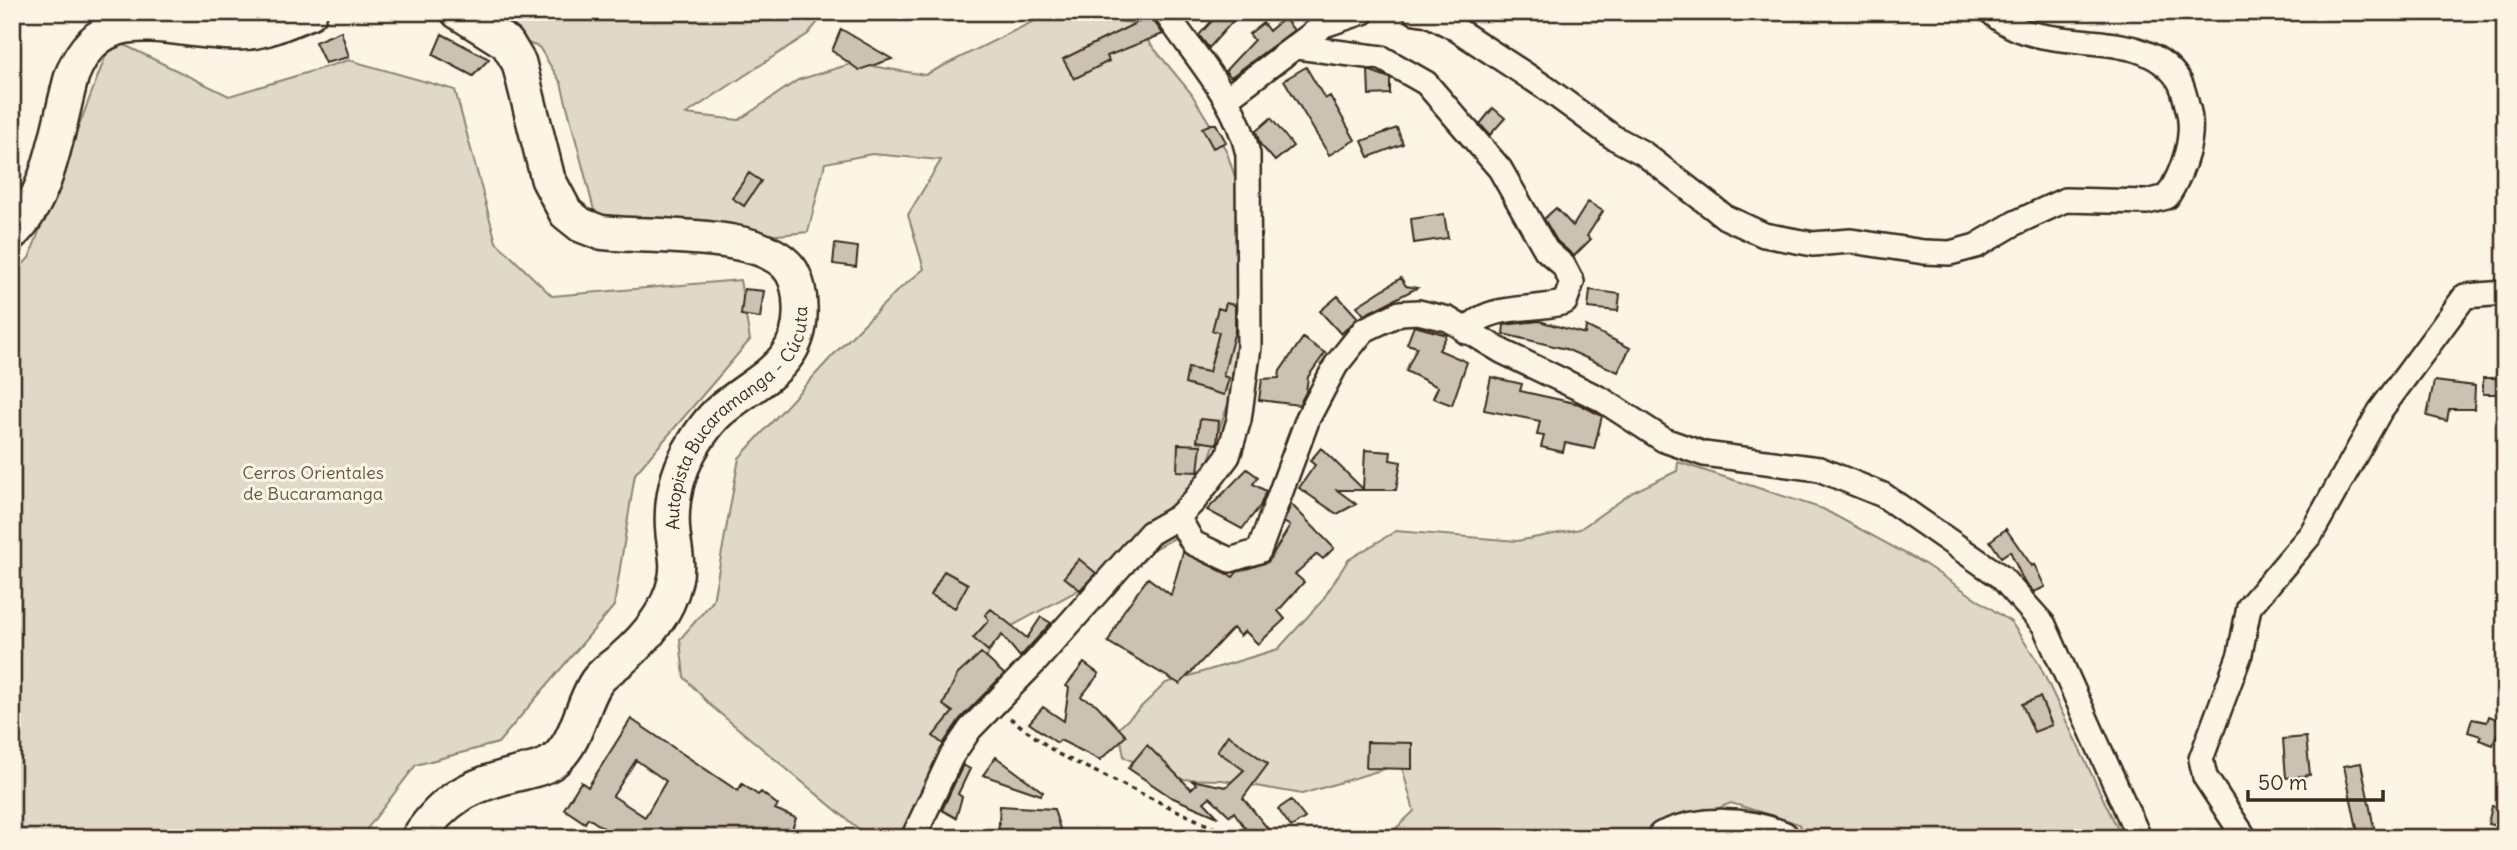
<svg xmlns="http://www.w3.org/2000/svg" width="2517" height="850" viewBox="0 0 2517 850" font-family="Delius,sans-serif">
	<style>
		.green { fill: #e0d8c8; stroke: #8e8173; stroke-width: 2 }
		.building { fill: #ccc2b3; stroke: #3b2a1e; stroke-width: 2; fill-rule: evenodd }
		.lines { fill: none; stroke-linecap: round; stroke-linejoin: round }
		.minor-casing { stroke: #3b2a1e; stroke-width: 28 }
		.highway-casing { stroke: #3b2a1e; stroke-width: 38 }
		.path { stroke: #3b2a1e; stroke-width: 3.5; stroke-dasharray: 5 5; stroke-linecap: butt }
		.minor { stroke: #fcf5e5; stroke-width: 23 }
		.highway { stroke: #fcf5e5; stroke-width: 33 }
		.labels { text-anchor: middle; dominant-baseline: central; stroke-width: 6; stroke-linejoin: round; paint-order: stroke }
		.street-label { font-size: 18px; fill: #3b2a1e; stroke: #fcf5e5 }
		.park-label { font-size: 18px; fill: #645648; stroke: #fcf5e5 }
	</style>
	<rect width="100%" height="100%" fill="#fcf5e5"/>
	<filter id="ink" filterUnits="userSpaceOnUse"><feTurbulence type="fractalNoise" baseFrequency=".0143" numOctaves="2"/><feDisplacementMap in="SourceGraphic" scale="14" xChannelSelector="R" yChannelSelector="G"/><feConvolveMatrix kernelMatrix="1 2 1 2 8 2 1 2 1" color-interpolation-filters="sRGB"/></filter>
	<g filter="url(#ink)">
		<!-- green -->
		<path class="green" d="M442 12H826L808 34 686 114 739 120 798 80 854 63 925 75 1050 13 1133 23 1191 93 1226 150 1253 231 1240 369 1184 533 999 633 978 675 955 745 914 838H881L861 831 710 705 684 677 680 639 713 601 739 458 835 353 896 292 924 269 908 215 941 160 872 154 825 163 808 232 662 246 595 214 561 83 539 47Z
			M112 39 229 96 349 60 455 90 496 242 552 296 740 280 750 340 635 474 614 606 498 743 416 765 360 838H12V276L29 258Z
			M1678 462 1823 509 1923 563 2011 622 2038 662 2122 838H1809L1799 824 1731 803 1644 838H1386L1414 811 1401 764 1302 794 1222 780 1168 779 1124 757 1119 728 1166 683 1278 649 1322 601 1348 560 1396 531 1517 541 1580 529 1633 492 1677 471Z"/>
		<!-- building -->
		<path class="building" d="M1136 12H1147L1163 34 1107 56 1109 61 1074 79 1063 59 1140 21Z
			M1220 12H1241L1209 48 1199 35Z
			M1284 18 1294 30 1231 77 1225 71 1254 40 1249 34 1263 23 1269 31Z
			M841 29 892 59 859 70 832 51Z
			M341 31 349 57 325 63 315 42Z
			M442 34 489 59 473 76 433 55Z
			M1306 67 1325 99 1330 96 1355 140 1329 155 1284 80Z
			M1368 70 1390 78V94L1369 95Z
			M1493 108 1505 118 1490 135 1480 124Z
			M1271 118 1293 146 1275 161 1260 144 1256 131Z
			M1211 124H1216L1226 142 1213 148 1202 128Z
			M1397 128 1403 144 1369 157 1362 141Z
			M749 173 761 181 744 206 732 198Z
			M1588 202 1603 211 1587 236 1591 239 1574 256 1557 241 1544 219 1556 208 1573 226Z
			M1444 214 1448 238 1414 243 1411 219Z
			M835 244 858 247 856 267 833 264Z
			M1401 278 1406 286 1417 288 1364 315 1357 306Z
			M744 289 764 291 760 318 741 315Z
			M1590 290 1620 294 1618 311 1588 308Z
			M1338 296 1358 318 1341 334 1320 311Z
			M1226 303 1235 305V331L1223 376 1229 378 1224 395 1185 384 1188 368 1209 372 1219 332 1212 331 1218 308 1224 310Z
			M1539 321 1585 334 1586 326 1630 348 1618 372 1566 349 1503 334 1504 325Z
			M1414 326 1447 335 1439 350 1467 362 1452 405 1433 398 1438 387 1406 371 1417 347 1407 344Z
			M1303 338 1325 353 1308 377 1306 392 1299 405 1259 400 1262 379 1279 378 1280 371Z
			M1491 377 1522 384 1520 391 1579 404 1602 416 1594 449 1565 443 1563 452 1541 447 1544 436 1537 435 1540 421 1484 410Z
			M2483 378H2505V394H2483Z
			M2434 381 2475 386 2474 409H2449L2447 421 2427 416Z
			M1200 419 1219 421 1217 444 1197 441Z
			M1178 444 1201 445 1198 472 1177 471Z
			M1321 448 1363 489 1365 450 1391 452 1390 460 1401 462 1396 490H1337L1356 504 1337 514 1299 488 1315 465 1310 461Z
			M1247 469 1258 477 1253 484 1266 491 1260 506 1242 529 1207 510Z
			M1291 504 1334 548 1323 559 1317 554 1295 574 1304 582 1278 611 1285 619 1258 644 1245 631 1240 636 1233 628 1180 684 1108 642 1123 612 1148 578 1171 595 1183 552 1233 577 1237 572 1268 562 1290 526 1284 522Z
			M2006 529 2032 566 2034 564 2045 587 2034 592 2024 582 2010 551 2001 557 1990 541Z
			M1079 559 1096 573 1080 590 1064 577Z
			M944 571 968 584 955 608 931 595Z
			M991 609 1027 638 1041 617 1051 623 1020 657 1002 635 988 651 973 638 989 620 985 615Z
			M981 653 1004 674 960 719 943 744 933 736 953 712 943 705 957 675Z
			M1084 663 1099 674 1081 697 1096 704 1126 736 1100 760 1060 740 1057 743 1029 723 1043 707 1064 721 1069 688 1066 686Z
			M2040 697 2052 725 2034 732 2022 704Z
			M2489 716 2502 721 2493 745 2479 740 2481 736 2468 732 2472 719 2487 722Z
			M631 719 738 791 742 784 758 795 761 792 778 805 775 809 796 818 789 838H619L588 818 585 823 564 809 581 782 588 787ZM636 760 666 781 645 817 613 796Z
			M1228 735 1268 764 1243 798 1269 830 1258 838H1252L1234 812 1230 816 1210 797 1204 802 1218 817 1171 797 1128 768 1147 745 1191 789 1196 784 1191 780 1226 787 1244 770 1217 751Z
			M2306 737 2310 775 2286 778 2283 739Z
			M1367 742 1412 743V769L1366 768Z
			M996 757 1043 792 1041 795 983 775Z
			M2361 763 2376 838H2359L2344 766Z
			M963 765 970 769 958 794 962 797 956 818 942 810Z
			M1291 800 1305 818 1291 827 1278 809Z
			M1000 806 1054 809 1062 836 998 838Z
			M2492 806 2505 809V827L2488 824Z"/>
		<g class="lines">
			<defs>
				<path id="minor" d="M1415 12 1428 14 1453 27 1546 88 1613 137 1643 153 1725 217 1764 235 1813 244 1851 241 1924 252 1950 253 1976 246 2015 223 2065 200 2147 202 2167 197C2183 172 2197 135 2187 105 2185 97 2183 86 2178 79 2138 20 2042 61 1991 12
					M1297 47 1382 58 1426 83 1500 169 1546 250 1563 265 1572 282 1565 302C1534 312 1486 302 1466 332
					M1227 98 1324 25 1363 12
					M1178 517 1193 543 1230 560 1259 551 1308 418 1336 365 1364 330 1400 313 1418 312 1448 319 1503 352 1601 399 1664 440 1704 454 1819 469 1883 495 2001 577 2044 625 2137 833
					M913 838 951 757 970 729 1037 660 1150 533 1178 517 1194 501 1228 456 1239 420 1249 347 1248 154C1236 99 1196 58 1165 12
					M2245 838 2205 777 2201 759 2240 654 2249 607 2311 534 2380 411 2465 296 2505 293"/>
				<g id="highway">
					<path d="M12 233C50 198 58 124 72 75 102 0 162 31 234 33 262 34 284 22 310 12"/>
					<path id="s1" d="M418 838C444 798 471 785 517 774 529 771 547 768 556 759 577 741 581 707 595 684 601 674 613 666 622 659 646 638 668 613 675 581 679 565 675 551 673 534 670 505 675 479 689 452 697 438 708 421 721 410 758 379 803 364 800 307 800 295 798 283 792 272 766 228 645 239 599 232L581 225 566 213 548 179 519 63 507 43 458 12"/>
					<path d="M1664 838C1703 822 1744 823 1782 838"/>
				</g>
			</defs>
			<!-- minor casing -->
			<use href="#minor" class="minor-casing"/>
			<!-- highway casing -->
			<use href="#highway" class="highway-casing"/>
			<!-- path -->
			<path class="path" d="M1010 718 1058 754 1235 838"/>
			<!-- minor -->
			<use href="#minor" class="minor"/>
			<!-- highway -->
			<use href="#highway" class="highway"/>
		</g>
	</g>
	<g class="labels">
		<!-- street labels -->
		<g class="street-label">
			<text stroke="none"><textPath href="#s1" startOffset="569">Autopista Bucaramanga - Cúcuta</textPath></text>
		</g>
		<!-- park labels -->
		<g class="park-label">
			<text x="313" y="472">Cerros Orientales<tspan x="313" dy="21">de Bucaramanga</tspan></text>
		</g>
	</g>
	<!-- margin -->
	<rect width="2517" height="850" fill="none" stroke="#fcf5e5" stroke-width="42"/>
	<rect x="21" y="21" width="2475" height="808" fill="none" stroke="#3b2a1e" stroke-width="2.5" filter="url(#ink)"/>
	<!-- scale -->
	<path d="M2248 790v10h135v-10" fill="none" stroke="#3b2a1e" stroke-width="3.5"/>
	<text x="2258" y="790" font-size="21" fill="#3b2a1e" stroke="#fcf5e5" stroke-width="5" paint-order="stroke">50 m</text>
</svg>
